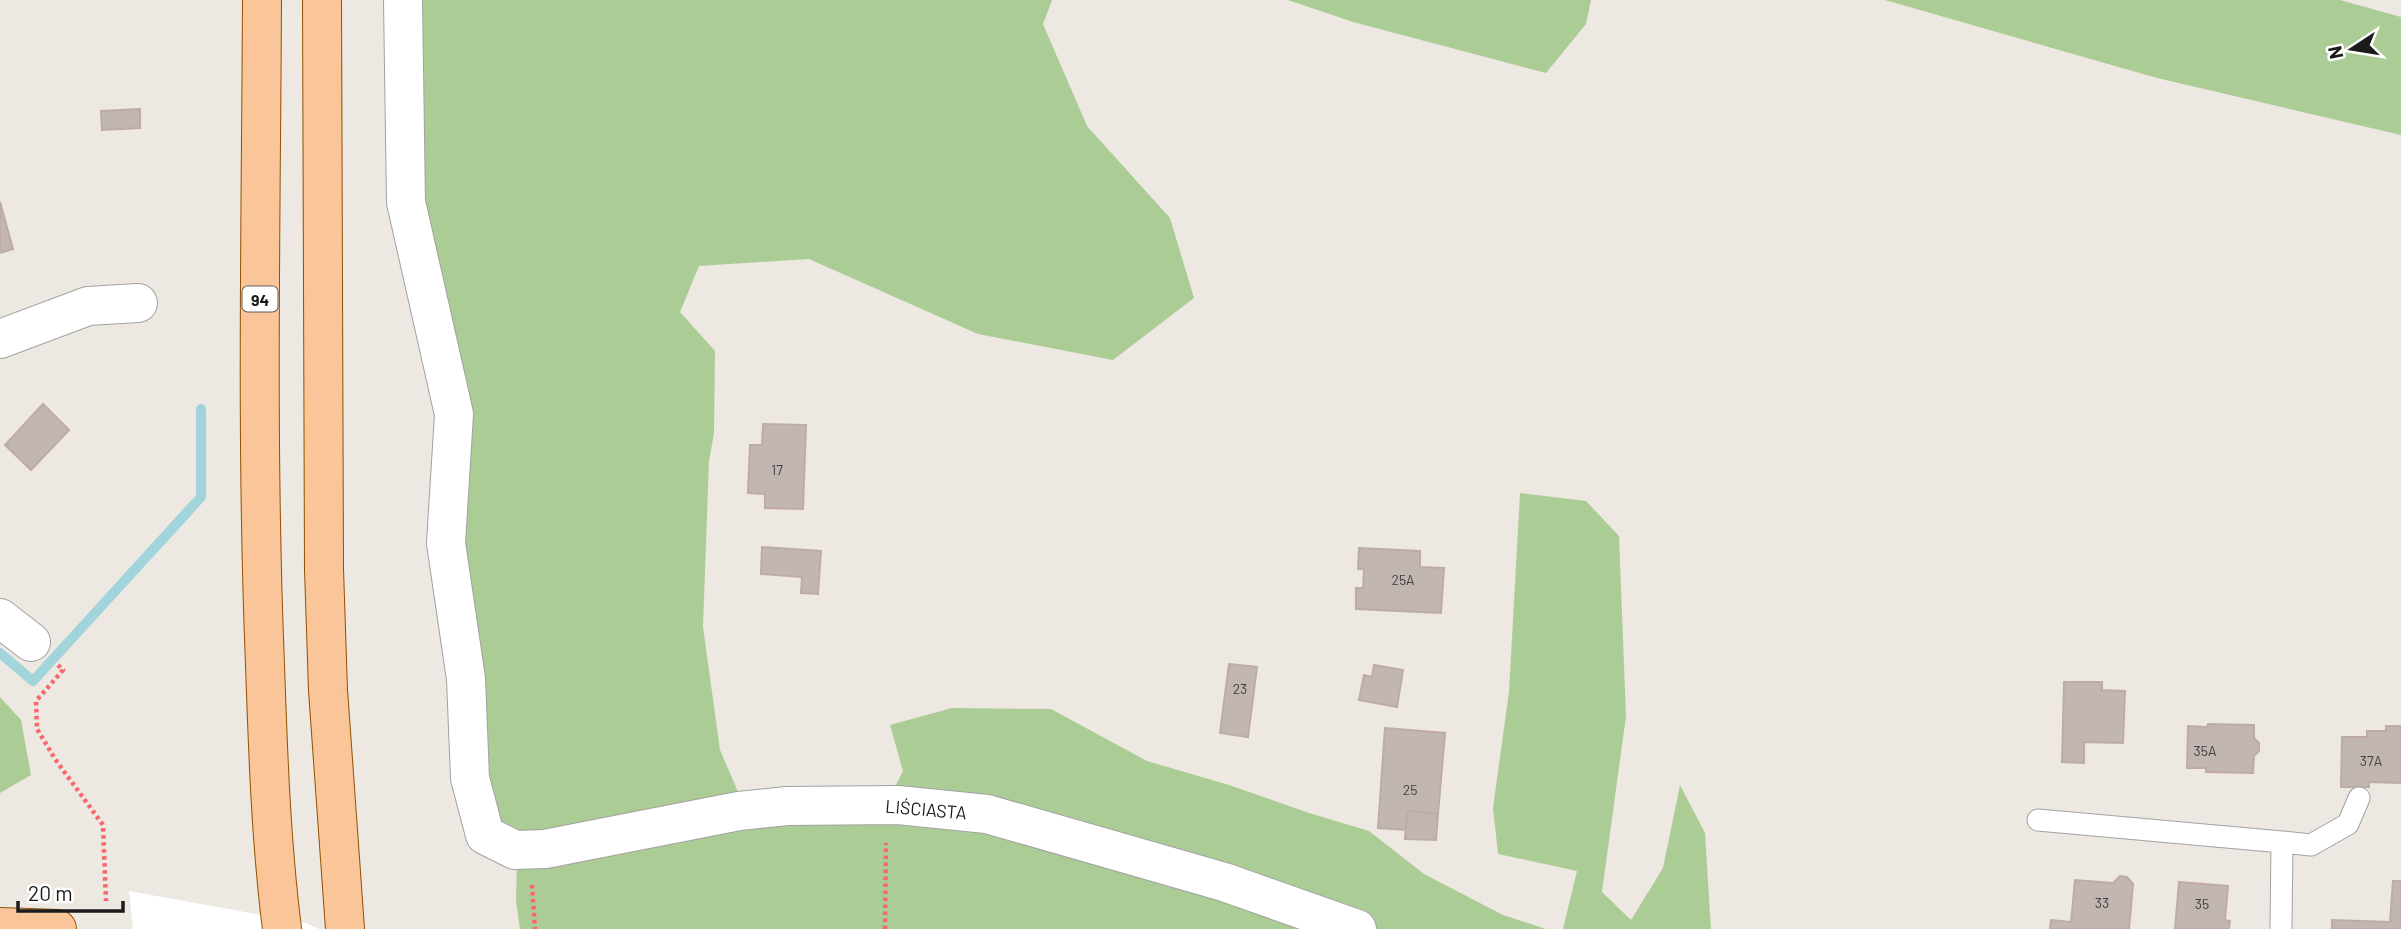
<svg xmlns="http://www.w3.org/2000/svg" width="2401" height="929" viewBox="0 0 2401 929" font-family="Barlow,sans-serif">
	<style>
		.forest { fill: #accc96 }
		.pier { fill: #fff }
		.lines { fill: none; stroke-linecap: round; stroke-linejoin: round }
		.stream { stroke: #a1d4db; stroke-width: 10 }
		.building { fill: #c1b6b1; stroke: #beaca4; stroke-width: 2 }
		.service-casing { stroke: #a2a2a2; stroke-width: 23 }
		.minor-casing { stroke: #a2a2a2; stroke-width: 40 }
		.primary-casing { stroke: #915102; stroke-width: 40 }
		.path { stroke: #f86769; stroke-width: 4.5; stroke-dasharray: 3.5 3.5; stroke-linecap: butt }
		.service { stroke: #fff; stroke-width: 21 }
		.minor { stroke: #fff; stroke-width: 38 }
		.primary { stroke: #fac599; stroke-width: 38 }
		.labels { text-anchor: middle; dominant-baseline: central; stroke-width: 7; stroke-linejoin: round; paint-order: stroke }
		.number-label { font-size: 14px; fill: #444240 }
		.shield { fill: #fff; stroke: #5f5f5f; stroke-width: 2 }
		.shield-label { font-size: 16px; font-weight: bold; fill: #1b1b1b }
		.street-label { font-size: 18px; fill: #1b1b1b; stroke: #fff }
	</style>
	<rect width="100%" height="100%" fill="#ede8e1"/>
	<!-- forest -->
	<path class="forest" d="M404 0H1052L1043 24 1087 126 1170 218 1194 298 1113 360 978 334 809 259 699 266 680 312 715 351 714 433 709 461 703 627 720 750 745 808 885 806 903 771 890 725 952 708 1051 709 1147 761 1229 785 1309 813 1369 831 1424 874 1503 915 1546 929H520L516 900 517 857 497 859 423 251Z
		M1288 0H1591L1586 24 1546 73 1353 22Z
		M1885 0H2340L2401 17V135L2157 78Z
		M1520 493 1586 501 1619 536 1626 716 1602 892 1631 920 1663 868 1680 785 1705 833 1711 929H1563L1577 871 1498 854 1493 808 1509 692Z
		M0 697 21 720 31 775 0 793Z"/>
	<!-- pier -->
	<path class="pier" d="M129 891 306 923 319 929H133Z"/>
	<g class="lines">
		<!-- stream -->
		<path class="stream" d="M0 653 33 681 201 497V409"/>
	</g>
	<!-- building -->
	<path class="building" d="M140 109V128L102 130 101 111Z
		M0 202 13 249 0 253Z
		M43 404 69 430 31 470 5 445Z
		M763 424 806 425 803 509 765 508V494L748 493 750 445H762Z
		M762 547 821 551 818 594 801 593 802 577 761 574Z
		M1359 548 1420 551V567L1444 568 1441 613 1356 609V588H1363L1364 569H1358Z
		M1229 664 1257 667 1248 737 1220 733Z
		M1374 665 1403 670 1397 707 1359 700 1364 675 1372 677Z
		M2064 682H2102V690L2125 691 2123 743 2084 742V763L2062 762Z
		M2208 724 2254 725V738L2259 743V751L2254 756 2253 773 2206 772V768H2187L2188 726 2207 727Z
		M2386 726H2401V783L2369 782V787H2341L2342 737H2367V731H2386Z
		M1385 728 1445 733 1438 814 1407 811 1406 830 1378 828Z
		M1407 811 1438 814 1436 840 1405 839Z
		M2120 876 2127 877 2133 884 2129 929H2050L2051 920 2071 922 2075 880 2113 883Z
		M2393 881H2401V929H2332V920L2390 922Z
		M2179 882 2228 886 2225 920 2230 921 2229 929H2175Z"/>
	<g class="lines">
		<defs>
			<path id="service" d="M2038 820 2282 842 2281 929
				M2282 842 2311 845 2348 824 2359 798"/>
			<path id="minor" d="M403 0 406 202 454 414 446 543 466 679 470 778 485 835 515 850 545 849 739 811 787 806 898 805 987 814 1224 882 1357 929
				M0 339 88 306 138 303
				M0 618 31 642"/>
			<path id="primary" d="M262 0C261 222 256 444 265 665 268 753 271 842 282 929
				M322 0 324 569 328 690 345 929
				M0 927 57 929"/>
		</defs>
		<!-- service casing -->
		<use href="#service" class="service-casing"/>
		<!-- minor casing -->
		<use href="#minor" class="minor-casing"/>
		<!-- primary casing -->
		<use href="#primary" class="primary-casing"/>
		<!-- path -->
		<path class="path" d="M58 665 63 670 36 701 37 729 55 759 103 825 106 901
			M532 885 535 929
			M885 929 886 843"/>
		<!-- service -->
		<use href="#service" class="service"/>
		<!-- minor -->
		<use href="#minor" class="minor"/>
		<!-- primary -->
		<use href="#primary" class="primary"/>
	</g>
	<g class="labels">
		<!-- number labels -->
		<g class="number-label">
			<text x="777" y="469">17</text>
			<text x="1403" y="579">25A</text>
			<text x="1240" y="688">23</text>
			<text x="2205" y="750">35A</text>
			<text x="2371" y="760">37A</text>
			<text x="1410" y="789">25</text>
			<text x="2102" y="902">33</text>
			<text x="2202" y="903">35</text>
		</g>
		<!-- shield labels -->
		<rect class="shield" x="242.5" y="286.5" width="35" height="25" rx="5"/>
		<g class="shield-label">
			<text x="260" y="299">94</text>
		</g>
		<!-- street labels -->
		<g class="street-label">
			<text transform="translate(926 809) rotate(5)">LIŚCIASTA</text>
		</g>
	</g>
	<!-- north arrow -->
	<g transform="translate(2352 49) rotate(258)" stroke="#ffffff" stroke-width="5" paint-order="stroke">
	<path d="M0-5L12 26L0 18L-12 26Z" fill="#1b1b1b"/>
	<text y="-10" font-size="19" font-weight="bold" text-anchor="middle" fill="#1b1b1b">N</text>
	</g>
	<!-- scale -->
	<path d="M18 901v10h105v-10" fill="none" stroke="#1b1b1b" stroke-width="3.5"/>
	<text x="28" y="901" font-size="21" fill="#1b1b1b" stroke="#ffffff" stroke-width="5" paint-order="stroke">20 m</text>
</svg>
